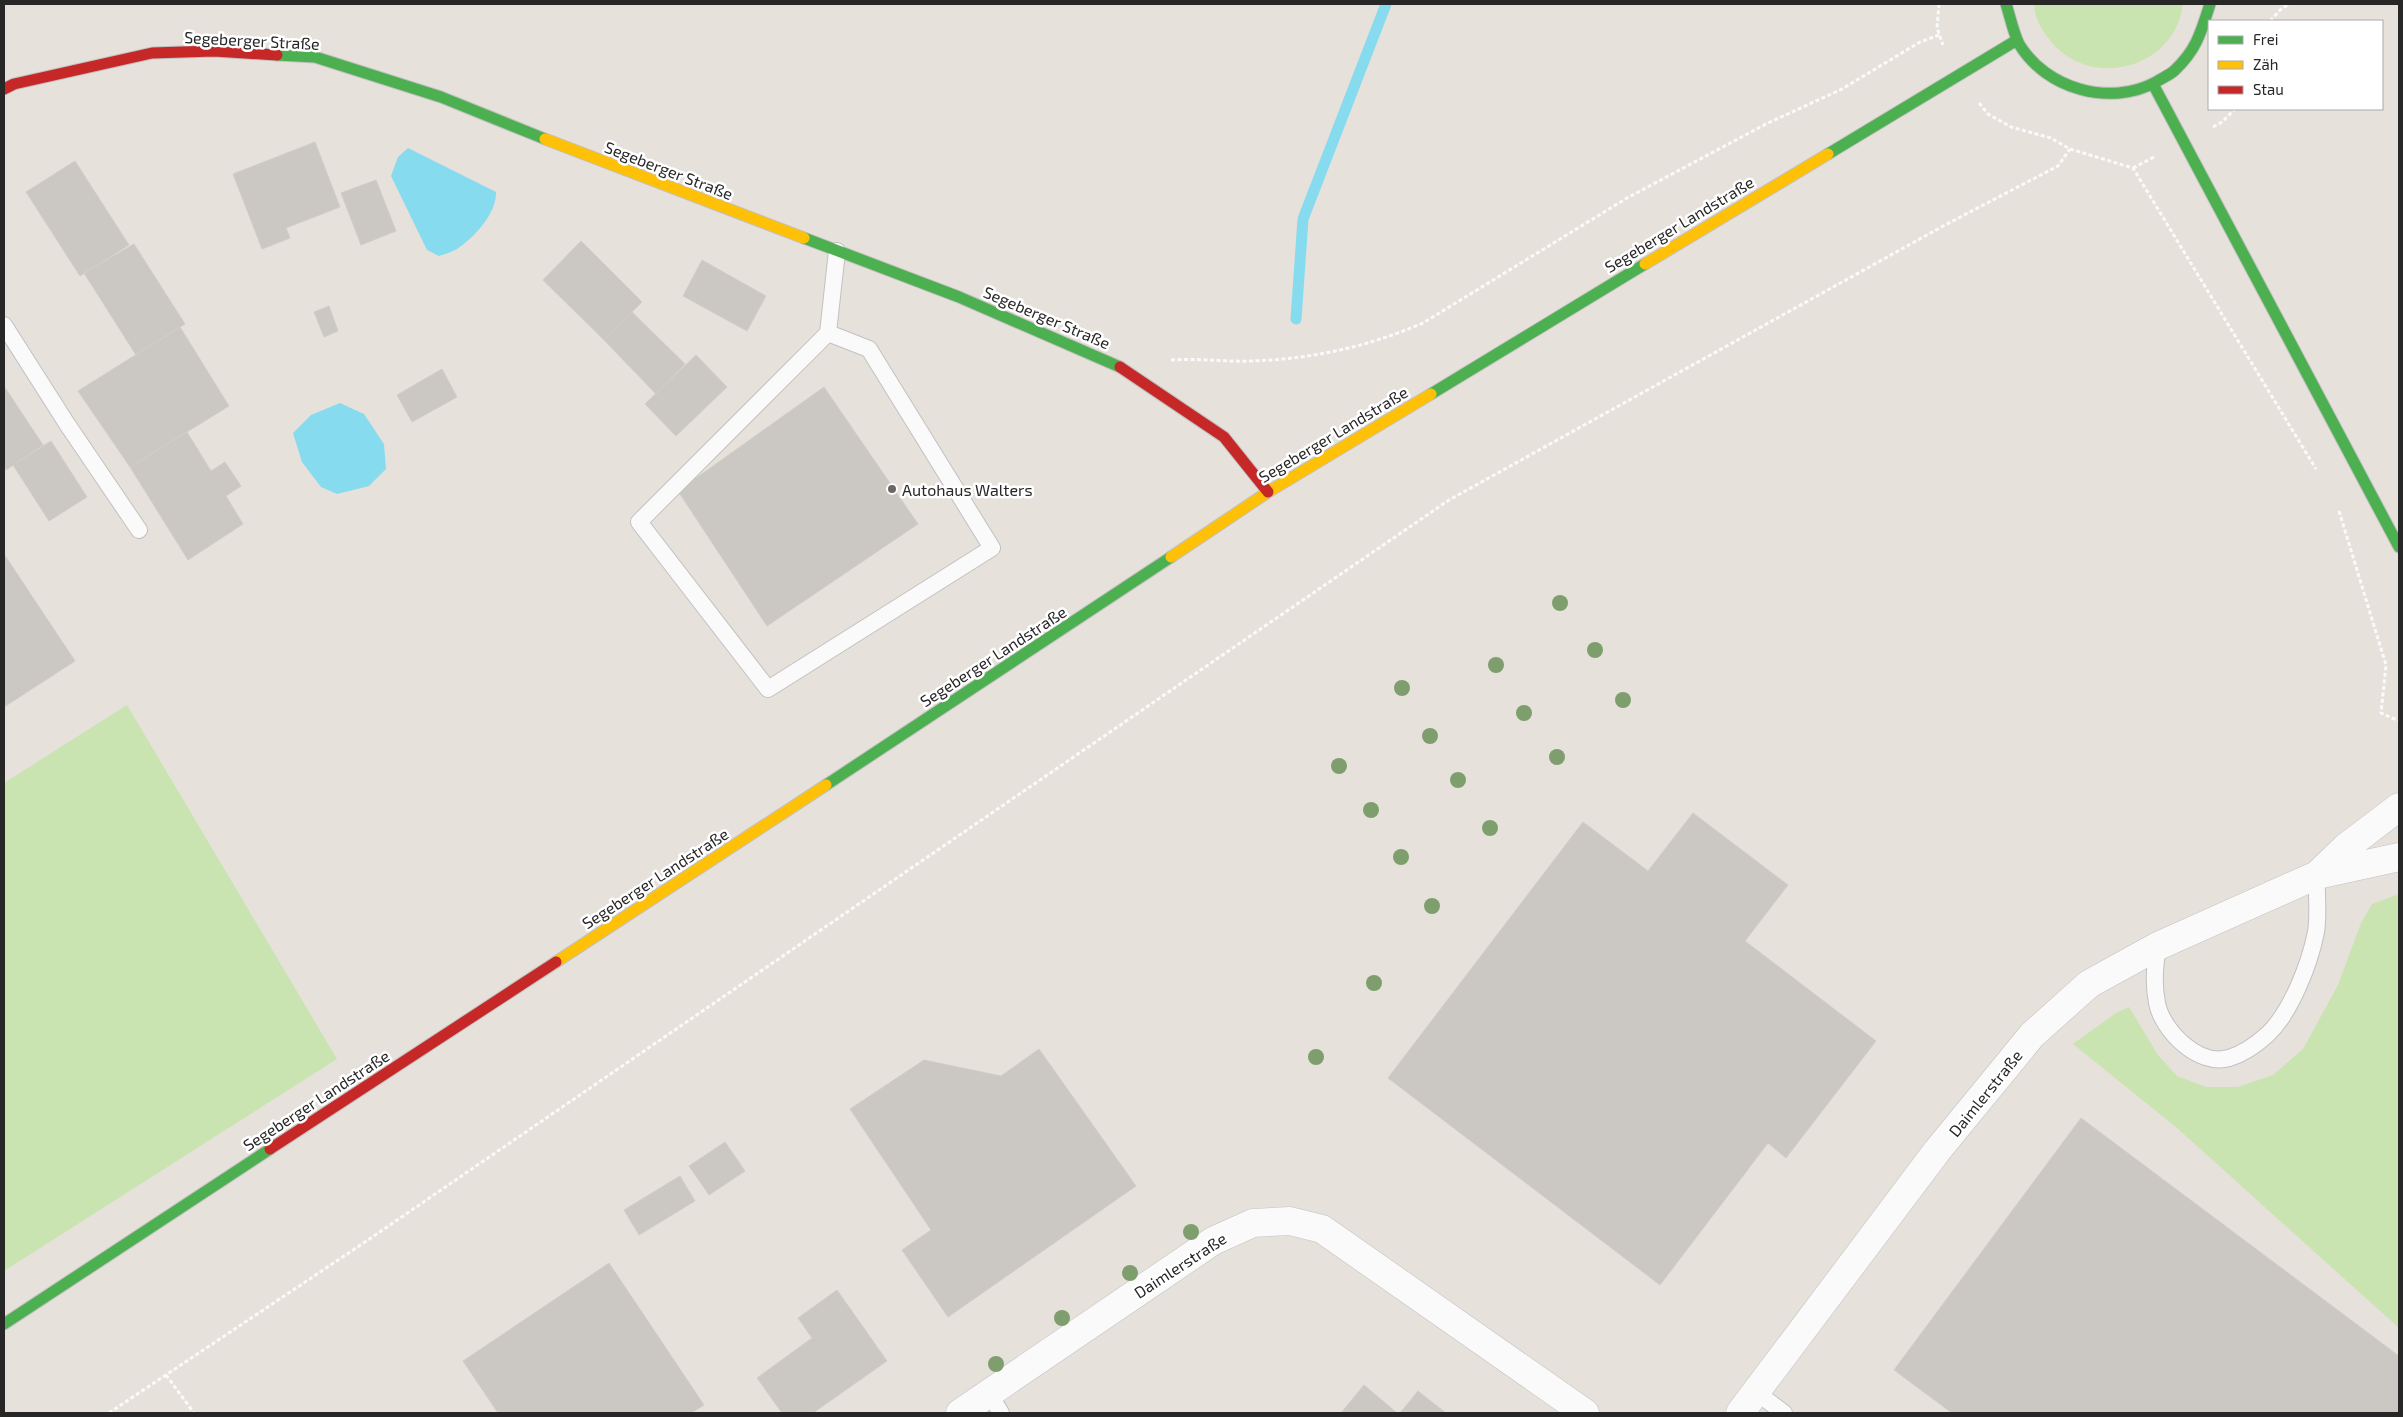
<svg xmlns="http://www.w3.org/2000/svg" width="2403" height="1417" viewBox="0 0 2403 1417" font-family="'Exo 2',sans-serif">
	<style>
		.green { fill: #c9e4b0 }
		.water { fill: #87dbef }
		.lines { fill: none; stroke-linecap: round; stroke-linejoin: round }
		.stream { stroke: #87dbef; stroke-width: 11 }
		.building { fill: #cbc7c3; stroke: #d1cdc7 }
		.lane-casing { stroke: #c2c1c2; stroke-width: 18 }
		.street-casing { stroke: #c2c1c2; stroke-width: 29 }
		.fast-casing { stroke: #c2c1c2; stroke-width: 13 }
		.slow-casing { stroke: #c2c1c2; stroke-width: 13 }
		.jam-casing { stroke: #c2c1c2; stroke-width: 13 }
		.path { stroke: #fbfafa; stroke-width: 3; stroke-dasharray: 4 2.5; stroke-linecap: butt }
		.lane { stroke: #fbfafa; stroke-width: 16 }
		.street { stroke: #fbfafa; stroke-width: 28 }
		.fast { stroke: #4caf50; stroke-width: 11 }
		.slow { stroke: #ffc107; stroke-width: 11 }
		.jam { stroke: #c62828; stroke-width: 11 }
		.tree { fill: #7e9e6d }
		.poi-dot { fill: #6a6866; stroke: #fff; stroke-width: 2 }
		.labels { text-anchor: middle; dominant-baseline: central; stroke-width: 5; stroke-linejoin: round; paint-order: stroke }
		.street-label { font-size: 16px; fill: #272727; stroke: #fff }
		.poi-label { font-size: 16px; fill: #272727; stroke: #fff; text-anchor: start }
	</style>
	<rect width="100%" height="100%" fill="#e6e1db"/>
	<!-- green -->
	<path class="green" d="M2034 4H2183C2175 70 2088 91 2049 39 2041 29 2034 16 2034 4Z
		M127 705 337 1059 4 1271V783Z
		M2399 894V1328L2177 1128 2073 1044 2116 1013 2129 1007 2158 1055 2177 1076 2206 1087H2238L2273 1075 2303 1049 2338 985 2361 923 2372 904Z"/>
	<!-- water -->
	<path class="water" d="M408 148 496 192C497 213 474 238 457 249 452 252 445 254 439 256L427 250 391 176 398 157Z
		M340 403 364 414 384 444 386 469 369 486 337 494 321 487 302 462 293 433 311 415Z"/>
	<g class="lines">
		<!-- stream -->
		<path class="stream" d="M1296 319 1303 219 1386 4"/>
	</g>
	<!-- building -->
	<path class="building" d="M315 142 340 207 286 228 290 238 262 249 233 174Z
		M75 161 129 245 80 276 26 192Z
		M376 180 396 231 361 245 341 193Z
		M581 241 642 302 604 340 543 280Z
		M134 244 185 324 136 355 84 273Z
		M702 260 766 296 747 331 683 296Z
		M329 306 338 331 324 337 314 312Z
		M632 312 685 364 656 394 604 340Z
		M180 327 229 406 130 467 78 391Z
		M696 355 727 387 676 436 645 404Z
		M442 369 457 397 412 422 397 395Z
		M4 386 43 445 6 470 4 466Z
		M824 387 918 524 767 626 678 491Z
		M187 432 211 471 225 462 241 486 226 496 243 524 188 560 130 467Z
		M51 441 87 497 49 521 13 465Z
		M4 554 75 661 4 707Z
		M1693 813 1788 885 1745 941 1876 1041 1786 1158 1768 1143 1660 1285 1388 1078 1583 822 1648 871Z
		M1039 1049 1136 1186 948 1317 902 1250 931 1230 850 1109 924 1060 1001 1076Z
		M2081 1118 2399 1356V1413H1952L1894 1370Z
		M725 1142 745 1171 709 1195 689 1166Z
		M680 1176 695 1201 639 1235 624 1210Z
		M609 1263 704 1405 691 1413H498L463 1361Z
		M837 1290 887 1361 813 1413H782L757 1378 812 1338 798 1318Z
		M1364 1385 1397 1413H1341Z
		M1418 1391 1446 1413H1400Z"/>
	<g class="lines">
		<defs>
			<path id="lane" d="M4 325 67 424 139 530
				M828 333 869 349 992 548 768 689 639 522 828 333 837 251
				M2158 946C2155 965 2153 983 2157 1003 2162 1030 2198 1067 2229 1058 2243 1054 2257 1044 2268 1034 2291 1012 2310 963 2316 932 2319 914 2316 893 2317 875
				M1756 1392 1784 1413
				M989 1393 1001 1413"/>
			<path id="street" d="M2317 875 2345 848 2399 807
				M960 1413 1213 1241 1253 1223 1290 1221 1322 1229 1585 1413
				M1740 1413 1937 1151 2032 1035 2089 984 2158 946 2317 875 2399 857"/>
			<path id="fast" d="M2006 4C2010 16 2013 32 2019 44 2046 89 2110 107 2156 82 2162 78 2170 75 2175 70 2197 49 2201 32 2210 4
				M277 55 315 57 441 97 545 139
				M2153 84 2399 547
				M1828 154 2017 40
				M804 238 959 297 1120 367
				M1431 394 1645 264
				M826 785 1171 557
				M4 1324 270 1149"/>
			<path id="slow" d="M545 139 804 238
				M1645 264 1828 154
				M1171 557 1268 492 1431 394
				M556 962 826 785"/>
			<path id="jam" d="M4 89 14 84 152 53 214 51 277 55
				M1120 367 1224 437 1268 492
				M270 1149 556 962"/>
		</defs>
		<!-- lane casing -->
		<use href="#lane" class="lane-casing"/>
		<!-- street casing -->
		<use href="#street" class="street-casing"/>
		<!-- fast casing -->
		<use href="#fast" class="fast-casing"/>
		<!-- slow casing -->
		<use href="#slow" class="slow-casing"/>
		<!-- jam casing -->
		<use href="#jam" class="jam-casing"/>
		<!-- path -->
		<path class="path" d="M1939 4 1937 28 1943 45
			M2270 21 2282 8 2290 4
			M1979 103 1988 114 2011 127 2051 138 2070 149 2133 168 2316 469
			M2213 127 2222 122 2235 109
			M2133 168 2154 157
			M1171 360C1198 358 1225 362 1252 361 1312 359 1367 347 1423 323L1627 198 1766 124 1842 89 1920 42 1939 35
			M2339 511 2386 665 2381 713 2399 721
			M166 1375 194 1413
			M109 1413 368 1240 1449 500 1945 225 2058 166 2070 149"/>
		<!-- lane -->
		<use href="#lane" class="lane"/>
		<!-- street -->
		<use href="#street" class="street"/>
		<!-- fast -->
		<use href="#fast" class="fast"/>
		<!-- slow -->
		<use href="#slow" class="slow"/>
		<!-- jam -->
		<use href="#jam" class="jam"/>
	</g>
	<!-- trees -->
	<g class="tree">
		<circle cx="1560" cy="603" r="8"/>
		<circle cx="1595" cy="650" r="8"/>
		<circle cx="1496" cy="665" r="8"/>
		<circle cx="1402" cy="688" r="8"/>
		<circle cx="1623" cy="700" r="8"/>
		<circle cx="1524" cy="713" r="8"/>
		<circle cx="1430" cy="736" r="8"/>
		<circle cx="1557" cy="757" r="8"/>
		<circle cx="1339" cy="766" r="8"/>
		<circle cx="1458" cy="780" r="8"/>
		<circle cx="1371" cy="810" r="8"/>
		<circle cx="1490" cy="828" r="8"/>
		<circle cx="1401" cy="857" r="8"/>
		<circle cx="1432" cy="906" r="8"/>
		<circle cx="1374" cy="983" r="8"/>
		<circle cx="1316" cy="1057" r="8"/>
		<circle cx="1191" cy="1232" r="8"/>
		<circle cx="1130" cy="1273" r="8"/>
		<circle cx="1062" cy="1318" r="8"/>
		<circle cx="996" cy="1364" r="8"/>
	</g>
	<!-- markers -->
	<circle class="poi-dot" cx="892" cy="489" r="5"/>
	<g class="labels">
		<!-- street labels -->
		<g class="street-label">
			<text transform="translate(252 40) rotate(3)">Segeberger Straße</text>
			<text transform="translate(669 170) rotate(21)">Segeberger Straße</text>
			<text transform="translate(1679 224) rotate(-31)">Segeberger Landstraße</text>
			<text transform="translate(1047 317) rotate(23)">Segeberger Straße</text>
			<text transform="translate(1333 434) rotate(-31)">Segeberger Landstraße</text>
			<text transform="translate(993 656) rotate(-33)">Segeberger Landstraße</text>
			<text transform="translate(655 878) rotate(-33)">Segeberger Landstraße</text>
			<text transform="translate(1985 1093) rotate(-51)">Daimlerstraße</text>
			<text transform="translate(316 1100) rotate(-33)">Segeberger Landstraße</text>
			<text transform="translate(1180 1265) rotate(-33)">Daimlerstraße</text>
		</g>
		<!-- poi labels -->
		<g class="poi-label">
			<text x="902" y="489">Autohaus Walters</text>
		</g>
	</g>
	<!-- border -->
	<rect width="2403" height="1417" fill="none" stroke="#272727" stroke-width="10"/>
	<!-- legend -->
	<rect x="2208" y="20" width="175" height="90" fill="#ffffff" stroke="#a9a9a9"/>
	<rect x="2218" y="36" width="25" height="8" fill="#4caf50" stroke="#a9a9a9"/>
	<text x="2253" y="45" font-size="15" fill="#272727">Frei</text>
	<rect x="2218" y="61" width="25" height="8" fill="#ffc107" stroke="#a9a9a9"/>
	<text x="2253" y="70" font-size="15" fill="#272727">Zäh</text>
	<rect x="2218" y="86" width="25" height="8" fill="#c62828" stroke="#a9a9a9"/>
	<text x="2253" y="95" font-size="15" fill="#272727">Stau</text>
</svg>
